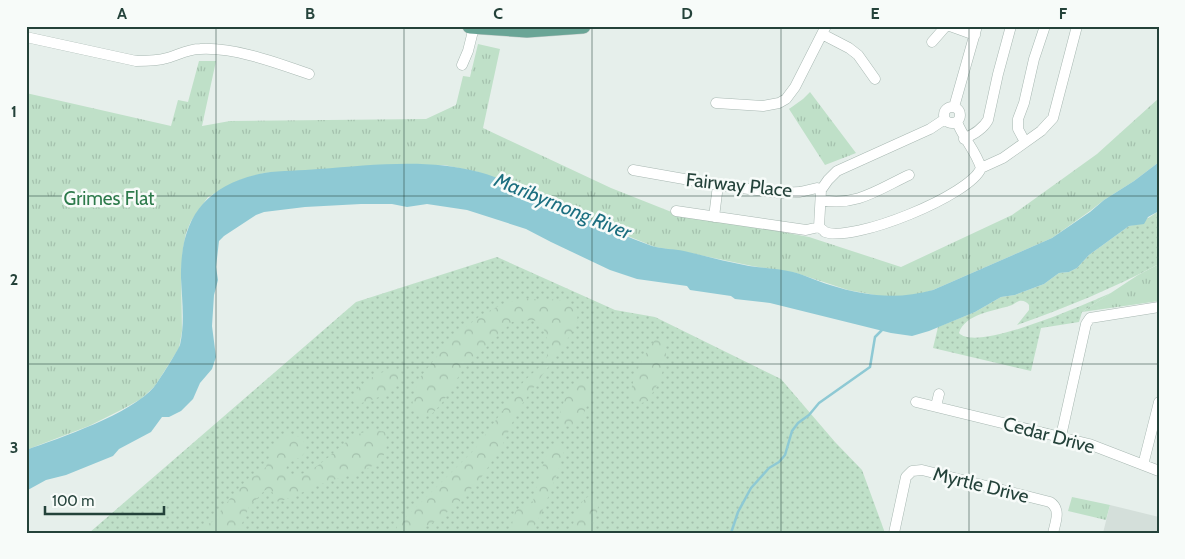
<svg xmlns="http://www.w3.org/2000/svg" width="1185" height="559" viewBox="0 0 1185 559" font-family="Cabin,sans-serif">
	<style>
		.built { fill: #d4dfda }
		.grass { fill: url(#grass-dots) }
		.forest { fill: url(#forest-crowns) }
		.park { fill: url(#park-tufts) }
		.water { fill: #8ec9d4 }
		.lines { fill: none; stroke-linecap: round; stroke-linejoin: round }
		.stream { stroke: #8ec9d4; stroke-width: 2.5 }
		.street-casing { stroke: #a8b8b2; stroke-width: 11 }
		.primary-casing { stroke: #c2cac8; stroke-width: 16 }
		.street { stroke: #fff; stroke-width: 10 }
		.primary { stroke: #6aa596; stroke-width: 15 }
		.grid { fill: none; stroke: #24423a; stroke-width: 1; stroke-opacity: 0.55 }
		.labels { text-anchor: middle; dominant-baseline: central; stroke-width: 5; stroke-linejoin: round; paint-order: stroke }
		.street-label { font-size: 19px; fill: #24423a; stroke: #f7fbf9 }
		.park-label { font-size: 19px; fill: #2d7a4b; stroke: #f7fbf9 }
		.water-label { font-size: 20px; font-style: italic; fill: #1c6f80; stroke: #f7fbf9 }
		.neatline { fill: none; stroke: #24423a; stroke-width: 2 }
		.grid-label { font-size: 16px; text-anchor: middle; font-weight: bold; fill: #24423a }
	</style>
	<defs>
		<pattern id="grass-dots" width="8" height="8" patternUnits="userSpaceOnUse" patternTransform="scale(1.25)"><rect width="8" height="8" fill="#bfe0c8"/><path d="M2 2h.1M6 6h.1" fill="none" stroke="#a4c1ad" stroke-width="1.8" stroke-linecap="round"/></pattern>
		<pattern id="forest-crowns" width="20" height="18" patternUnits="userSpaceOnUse" patternTransform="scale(1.25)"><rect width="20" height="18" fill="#bfe0c8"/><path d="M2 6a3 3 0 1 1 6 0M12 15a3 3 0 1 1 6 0" fill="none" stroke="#a4c1ad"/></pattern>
		<pattern id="park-tufts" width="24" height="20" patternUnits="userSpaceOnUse" patternTransform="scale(1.25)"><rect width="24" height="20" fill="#bfe0c8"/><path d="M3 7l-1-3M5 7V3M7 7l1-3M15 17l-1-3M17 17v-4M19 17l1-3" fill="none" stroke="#a4c1ad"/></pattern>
	</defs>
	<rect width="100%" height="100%" fill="#e6efeb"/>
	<!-- built -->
	<path class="built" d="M1110 505 1159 517V533H1103Z"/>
	<!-- grass -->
	<path class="grass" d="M1159 211V264C1114 288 1065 308 1017 325L1029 310V305C1027 302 1023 300 1019 301 1016 302 1013 305 1009 306 993 311 965 314 959 333 977 353 1087 303 1111 293L1082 312 1079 322 1041 328 1031 371 933 348 938 327 975 312 1001 297 1015 295 1044 284 1059 273 1069 272 1077 268 1089 255 1129 226 1139 224Z
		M497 257 615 310 655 317 781 379 835 442 862 470 885 533H89L356 302Z"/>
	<!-- forest -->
	<path class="forest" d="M528 299C544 300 566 296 578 309L577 322 571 334 518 410 502 446 481 478 456 505 436 521 414 533H397V526L475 449 524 381 545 362 550 347 542 324 533 320 512 322 462 371 442 403 431 415 423 417 417 414 412 408 413 399 418 380 451 339 481 315 507 302Z
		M655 340 664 341C671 361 658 384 648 401 610 417 646 349 655 340Z
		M392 369 398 371C406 392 372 399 357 405L354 403 352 399C357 384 377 373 392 369Z
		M579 380 588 382 591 387C590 402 580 435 560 424 556 414 570 385 579 380Z
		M376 430 385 432C397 470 348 474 324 483 311 488 298 495 284 500L278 502 271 490H265L249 507 241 526 235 533H190L212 522 236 491 249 478 257 475 266 467 271 451 279 439 290 434 300 437 306 445V451L301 457 288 463 285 472 288 476C316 477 334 447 357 435 362 432 370 431 376 430Z
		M556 442 561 443 565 448C560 467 542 520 529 533H512C512 519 513 504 530 505L533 502C536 487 545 450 556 442Z
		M590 496 596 497C602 508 593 522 590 533H571C574 521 578 500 590 496Z"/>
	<!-- park -->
	<path class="park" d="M478 44 500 49 483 128 611 188 674 213 718 220 809 237 901 267 1012 215 1097 154 1159 98V162L1134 181 1104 200 1090 211 1052 238 933 290 914 296 885 297 848 290 796 273 752 266 685 252 655 247 623 234 515 185 478 172 444 165 264 173 240 180 208 197 191 221 186 233 183 249 181 275 182 331 179 348 155 386 141 399 121 410 89 426 26 450V93L171 126 178 100 188 102 199 61H216L202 126 230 121 426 119 456 105 463 76 470 77Z
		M810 92 856 153 825 165 789 109 803 99Z
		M1159 264V301L1082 312 1138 275Z
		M1072 497 1110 505 1106 520 1068 511Z"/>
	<!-- water -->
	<path class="water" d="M1159 162V211L1148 217 1144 224 1129 226 1089 255 1077 268 1069 272 1059 273 1044 284 1015 295 1001 297 975 312 929 331 912 336 891 333 770 303 735 299 731 296 690 290 687 286 637 279 610 270 551 242 526 229 467 210 427 204 407 207 392 204H361L305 207 264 212 256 215 224 236 219 241 216 267 218 280 214 295 212 326 216 357 212 369 200 383 193 399 181 411 169 417H162L151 432 119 449 113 456 66 475 46 480 26 491V450C60 438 131 414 154 387 159 381 178 350 180 345 185 323 182 300 181 278 180 219 204 185 264 173 282 170 301 171 319 169 371 165 428 158 479 172 539 189 592 225 652 246 662 249 674 249 684 251 706 256 727 262 749 266 764 268 779 269 793 272 805 275 817 281 830 285 864 296 898 300 933 290L1052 238 1090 212 1104 200 1134 181Z"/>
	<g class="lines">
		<!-- stream -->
		<path class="stream" d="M731 533 738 512 751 488 769 468 779 462 785 455 792 431 798 423 809 415 819 403 870 367 875 337 882 330"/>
		<defs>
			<path id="street" d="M950 26 975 35
				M822 34 849 48 858 55 875 79
				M26 37 136 61C146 61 157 61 167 58 178 55 188 49 200 49 235 47 277 63 309 74
				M932 42 946 26
				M462 65 468 51 474 27
				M716 103 763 106 779 103 786 99 795 87 826 26
				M944 115a8 8 0 1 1 16 0a8 8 0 1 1-16 0Z
				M954 107 977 26
				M957 122C963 138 976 151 981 168
				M964 139C974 134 983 129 988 120L998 74 1011 26
				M1025 142 1018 129V119L1024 103 1034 59 1045 26
				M981 168 1003 158 1041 131 1053 118 1077 26
				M633 170 718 185 780 193 800 192 817 188 821 190 828 180 837 171 930 129 945 119
				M821 190 819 227C820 228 825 231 825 232 853 243 971 195 981 168
				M821 200C856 207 879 189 909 175
				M676 211 806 230 819 227
				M714 217 718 185
				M916 402 1089 444 1159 471
				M936 406 939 394
				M1061 436 1086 324 1090 318 1159 307
				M1143 465 1159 402
				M894 533 906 477 912 471 922 470 1050 502C1061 509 1056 521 1053 533"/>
			<path id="primary" d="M470 26 527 30 583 26"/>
		</defs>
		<!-- street casing -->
		<use href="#street" class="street-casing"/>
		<!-- primary casing -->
		<use href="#primary" class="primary-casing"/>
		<!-- street -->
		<use href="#street" class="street"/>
		<!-- primary -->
		<use href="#primary" class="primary"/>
	</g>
	<!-- grid -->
	<path class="grid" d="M216 26V533M404 26V533M592 26V533M781 26V533M969 26V533M26 196H1159M26 364H1159"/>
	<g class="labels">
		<!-- street labels -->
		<g class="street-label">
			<text transform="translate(739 185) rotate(6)">Fairway Place</text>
			<text transform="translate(1049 435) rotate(15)">Cedar Drive</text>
			<text transform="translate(981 485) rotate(14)">Myrtle Drive</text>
		</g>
		<!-- park labels -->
		<g class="park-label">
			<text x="109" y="198">Grimes Flat</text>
		</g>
		<!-- water labels -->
		<g class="water-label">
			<text transform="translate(563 206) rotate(22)">Maribyrnong River</text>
		</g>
	</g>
	<!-- border -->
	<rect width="1185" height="559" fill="none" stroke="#f7fbf9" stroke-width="55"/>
	<!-- scale -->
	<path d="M45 506v8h119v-8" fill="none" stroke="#24423a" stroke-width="2.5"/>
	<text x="52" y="506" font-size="15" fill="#24423a" stroke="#f7fbf9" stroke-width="4" paint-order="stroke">100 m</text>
	<rect x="28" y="28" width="1130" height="504" class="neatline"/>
	<g class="grid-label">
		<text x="122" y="19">A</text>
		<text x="310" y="19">B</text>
		<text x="498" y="19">C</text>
		<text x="687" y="19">D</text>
		<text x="875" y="19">E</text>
		<text x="1063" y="19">F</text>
		<text x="14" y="117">1</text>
		<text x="14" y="285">2</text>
		<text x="14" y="453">3</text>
	</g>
</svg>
